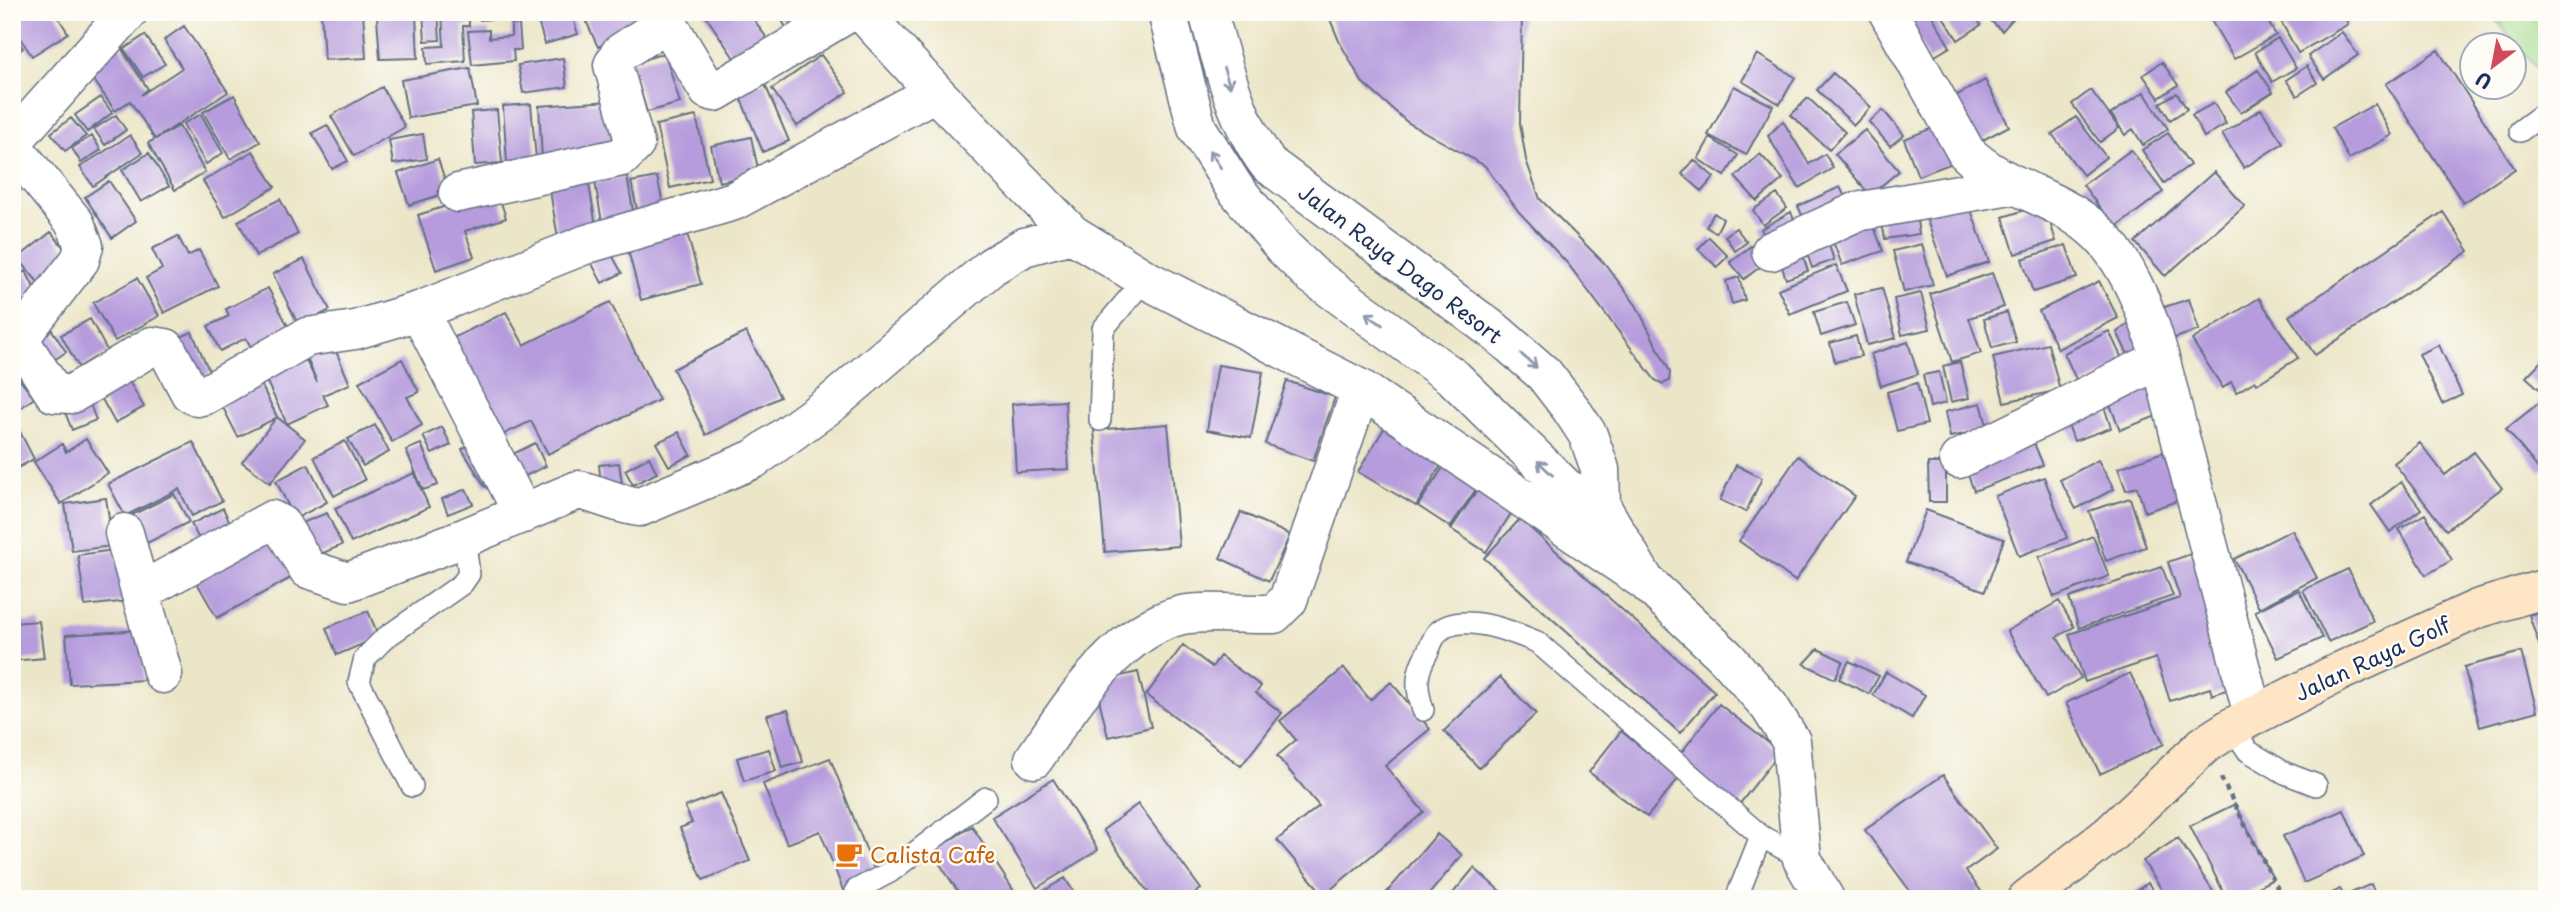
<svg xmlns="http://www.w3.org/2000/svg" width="2559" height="911" viewBox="0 0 2559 911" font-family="'Playpen Sans',sans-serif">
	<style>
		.green { fill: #a1d98b; stroke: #5e8474; stroke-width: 2 }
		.building { fill: #b69cdd }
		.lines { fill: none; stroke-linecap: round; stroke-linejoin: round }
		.lane-casing { stroke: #646f83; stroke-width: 24 }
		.street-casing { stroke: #646f83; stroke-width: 41 }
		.secondary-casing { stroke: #646f83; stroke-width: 41 }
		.path { stroke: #646f83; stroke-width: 4.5; stroke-dasharray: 5 5; stroke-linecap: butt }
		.lane { stroke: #fff; stroke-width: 21 }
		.street { stroke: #fff; stroke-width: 38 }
		.secondary { stroke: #fee5c5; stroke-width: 38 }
		.oneway { stroke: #8d97ae }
		.labels { text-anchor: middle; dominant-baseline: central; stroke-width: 5; stroke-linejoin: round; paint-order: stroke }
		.street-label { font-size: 21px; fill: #1b2f5e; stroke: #fdfcf7 }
		.food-label { font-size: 21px; fill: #c56008; stroke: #fdfcf7; text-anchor: start }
	</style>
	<rect width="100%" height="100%" fill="#fdfcf7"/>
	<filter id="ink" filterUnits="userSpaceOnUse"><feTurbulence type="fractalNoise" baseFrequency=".0143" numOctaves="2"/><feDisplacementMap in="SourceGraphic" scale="14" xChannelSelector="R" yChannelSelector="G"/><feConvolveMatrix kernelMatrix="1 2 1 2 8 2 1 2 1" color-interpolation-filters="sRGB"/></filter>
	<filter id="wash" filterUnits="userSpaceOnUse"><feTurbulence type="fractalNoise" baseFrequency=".00686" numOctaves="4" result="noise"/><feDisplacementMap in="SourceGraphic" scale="28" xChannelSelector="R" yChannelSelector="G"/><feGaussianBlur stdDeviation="1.57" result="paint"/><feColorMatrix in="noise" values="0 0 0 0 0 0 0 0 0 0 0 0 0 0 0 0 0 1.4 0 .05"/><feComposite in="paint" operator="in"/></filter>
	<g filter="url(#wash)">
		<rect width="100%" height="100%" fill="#ece6c8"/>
		<!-- green -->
		<path class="green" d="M2489 12H2547V79Z"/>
		<g id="blocks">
			<!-- building -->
			<path class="building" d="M12 12H55L68 33 32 56 12 26Z
				M321 12H363L366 58 324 60Z
				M438 12 440 40 425 41 423 13Z
				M479 12H529L530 16 480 20Z
				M535 12H571L578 34 545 44Z
				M582 12H671L598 47Z
				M703 12H749L772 46 740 67Z
				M778 12H803L806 17 786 28Z
				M1327 12H1522L1520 123 1526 160 1540 199 1605 264 1636 305 1670 372 1669 381 1663 384 1655 380 1568 264 1519 212 1485 166 1407 122 1362 82 1339 41Z
				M1907 12H1930L1950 47 1928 60Z
				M1940 12H1972L1981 25 1958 40Z
				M1981 12H2019L2002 31Z
				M2206 12H2262L2276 35 2234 59Z
				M2276 12H2342L2348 24 2298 53Z
				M469 14V26H463L465 61 427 64 426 47 444 46 442 15Z
				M416 15 418 58 380 59 377 17Z
				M519 24 521 50H513L514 61 472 65 468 31 489 30V38L511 36V25Z
				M184 26 228 92 155 139 130 101 115 111 83 64 117 42 148 89 141 95 182 68 164 40Z
				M2342 32 2358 55 2324 79 2308 56Z
				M12 34 23 48 12 56Z
				M145 35 165 64 143 77 124 49Z
				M2278 38 2296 68 2272 82 2255 52Z
				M2438 50 2515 169 2463 203 2386 84Z
				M665 53 680 103 647 112 632 63Z
				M1757 54 1795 77 1780 104 1742 81Z
				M821 55 848 92 797 126 772 89Z
				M563 58 567 87 523 93 518 65Z
				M2162 62 2178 85 2159 98 2143 75Z
				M2307 66 2317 83 2297 96 2286 80Z
				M470 68 477 106 408 118 401 80Z
				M2258 70 2273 92 2241 113 2226 92Z
				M1833 73 1871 107 1854 125 1817 90Z
				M1985 80 2009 126 1968 148 1944 102Z
				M764 82 789 141 763 152 738 92Z
				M1734 86 1773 106 1746 155 1708 135Z
				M382 87 405 127 354 156 331 116Z
				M2091 90 2119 128 2100 142 2072 104Z
				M2144 92 2168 129 2143 145 2133 129 2125 135 2111 114Z
				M2177 93 2187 109 2170 120 2160 103Z
				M234 95 260 142 230 159 203 112Z
				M101 97 112 113 87 132 75 115Z
				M1808 98 1845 132 1829 150 1791 115Z
				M610 101 614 155 542 159 539 106Z
				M2214 103 2226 124 2204 137 2192 115Z
				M531 104 536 159 507 162 503 106Z
				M2375 104 2392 135 2349 159 2332 128Z
				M2261 109 2283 143 2244 168 2222 134Z
				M497 110 502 163 475 165 471 112Z
				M1883 110 1904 135 1890 146 1869 122Z
				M201 114 223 153 206 164 183 124Z
				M116 115 126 130 105 145 94 129Z
				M696 116 710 179 670 188 656 125Z
				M2076 117 2106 157 2083 175 2052 134Z
				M71 118 86 136 65 151 51 133Z
				M1783 121 1809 164 1825 154 1833 168 1799 188 1768 136Z
				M1943 124 1958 161 1918 176 1904 139Z
				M327 125 348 161 332 169 312 133Z
				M179 126 205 172 175 190 148 143Z
				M1865 130 1899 171 1870 195 1835 154Z
				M2168 133 2190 165 2164 183 2142 150Z
				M423 134 427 159 393 164 389 140Z
				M130 135 142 153 93 186 80 167Z
				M92 136 101 150 81 163 72 148Z
				M751 137 759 173 719 182 711 146Z
				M1710 138 1738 155 1725 176 1698 159Z
				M2131 150 2163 192 2115 228 2083 185Z
				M253 151 275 187 225 217 203 181Z
				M149 153 169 186 141 202 122 170Z
				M1760 154 1783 179 1757 201 1735 177Z
				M438 159 449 192 409 205 398 173Z
				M1694 160 1714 177 1702 191 1682 174Z
				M587 172 597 232 558 238 548 179Z
				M2214 172 2245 206 2165 276 2135 242Z
				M627 176 635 222 603 228 595 182Z
				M657 177 666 217 640 223 631 182Z
				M109 181 136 221 112 238 85 197Z
				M1840 187 1851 209 1808 229 1798 206Z
				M497 190 506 218 465 231 474 257 436 270 418 215Z
				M1777 194 1787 208 1763 225 1753 210Z
				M1967 198 1989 262 1947 276 1924 212Z
				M280 199 298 234 256 256 238 221Z
				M2044 204 2056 241 2015 254 2003 217Z
				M1915 207 1919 234 1885 239 1880 213Z
				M1791 212 1800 236 1770 248 1761 229Z
				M2443 212 2469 251 2315 355 2289 316Z
				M1714 213 1723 219 1716 233 1706 227Z
				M1870 216 1883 251 1842 265 1829 231Z
				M685 226 701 284 641 300 626 242Z
				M1736 228 1747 242 1735 251 1725 236Z
				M51 232 74 260 41 286 18 258Z
				M1825 234 1834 260 1812 268 1803 241Z
				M178 236 188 256 199 250 218 286 164 313 146 278 162 269 152 249Z
				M1709 237 1728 256 1717 267 1698 249Z
				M1755 243 1769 260 1744 279 1730 262Z
				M1799 244 1808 271 1786 279 1777 252Z
				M1922 244 1933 285 1904 292 1893 251Z
				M2066 245 2077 278 2033 292 2022 259Z
				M607 246 622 273 602 283 588 256Z
				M304 259 330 310 299 326 273 274Z
				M1836 265 1847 291 1790 314 1778 289Z
				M12 268 16 276 26 271 38 296 12 307Z
				M1992 273 2004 307 1969 318 1981 353 1952 362 1930 294Z
				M1739 277 1745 300 1732 304 1726 281Z
				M137 278 159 316 115 341 93 303Z
				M2099 281 2118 318 2058 349 2039 311Z
				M268 288 289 328 251 347 246 338 220 351 208 326 229 316 226 309Z
				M1882 288 1896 338 1867 345 1854 294Z
				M1921 293 1930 329 1902 335 1894 299Z
				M2259 298 2298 358 2257 384 2255 381 2237 392 2231 382 2223 388 2192 340Z
				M2189 299 2199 330 2160 343 2149 312Z
				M610 302 659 400 548 454 531 421 488 442 439 345 506 312 524 345Z
				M1847 302 1855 325 1821 336 1814 312Z
				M2007 312 2016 342 1992 348 1984 319Z
				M2138 317 2148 357 2132 363 2117 332Z
				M90 319 108 352 79 368 61 335Z
				M50 327 66 352 42 368 25 344Z
				M2109 331 2125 365 2079 386 2064 353Z
				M192 332 210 373 188 382 169 342Z
				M746 332 780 397 706 435 673 369Z
				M329 335 350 384 323 395 328 405 287 424 262 372 302 353 317 382 302 347Z
				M1856 336 1861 356 1835 362 1830 343Z
				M1908 342 1918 374 1881 386 1871 354Z
				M2048 344 2060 390 2004 402 1993 357Z
				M2439 345 2462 395 2442 404 2419 354Z
				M2547 355V396L2526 377Z
				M402 359 419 392 407 397 422 425 392 442 359 382Z
				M1960 362 1969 398 1951 402 1943 366Z
				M1218 365 1263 372 1251 438 1207 430Z
				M12 370 34 398 12 414Z
				M2154 370 2170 411 2120 430 2104 389Z
				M1939 372 1946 403 1930 407 1923 375Z
				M125 374 144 407 115 423 97 390Z
				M256 374 277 417 305 439 270 483 242 462 276 418 238 437 216 394Z
				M1287 381 1335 397 1313 461 1265 444Z
				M1917 383 1927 424 1897 431 1887 392Z
				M86 394 96 420 72 430 62 404Z
				M2101 397 2111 428 2074 441 2063 410Z
				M2544 399 2547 466 2540 471 2506 429Z
				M1065 401 1069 469 1016 472 1012 404Z
				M1981 403 1988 429 1950 437 1945 412Z
				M1389 420 1448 454 1416 506 1358 472Z
				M1168 424 1179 546 1105 552 1094 430Z
				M375 425 389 452 363 466 348 439Z
				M17 426 34 459 12 471V429Z
				M442 427 451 445 432 454 423 436Z
				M679 432 691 455 669 466 656 443Z
				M481 438 503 477 485 487 462 449Z
				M2032 438 2043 465 1974 491 1964 464Z
				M86 439 108 473 61 504 34 462 62 444 66 452Z
				M345 441 365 480 334 496 314 457Z
				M193 442 222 501 192 516 179 489 125 516 108 484Z
				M535 443 546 466 515 481 503 459Z
				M2420 443 2445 475 2474 452 2502 488 2446 530 2394 463Z
				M421 444 438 485 423 490 406 450Z
				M2163 452 2180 500 2145 512 2137 487 2126 490 2118 468Z
				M1798 456 1855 496 1795 581 1739 541Z
				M649 457 657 473 633 485 625 470Z
				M1448 460 1481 482 1450 527 1418 506Z
				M2098 460 2114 489 2076 509 2060 480Z
				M619 463 623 490 602 493 599 465Z
				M1928 463H1946V502H1929Z
				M308 464 327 502 295 519 276 481Z
				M1736 465 1762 478 1746 512 1720 500Z
				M414 473 429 507 351 543 335 508Z
				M2044 477 2067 538 2019 556 1995 496Z
				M2401 482 2421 509 2390 532 2371 505Z
				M1482 483 1516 506 1486 552 1451 529Z
				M466 489 473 504 448 514 442 499Z
				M174 494 189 522 143 545 128 517Z
				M106 498 113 546 72 551 65 504Z
				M2130 498 2146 547 2106 561 2089 511Z
				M223 508 231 525 200 541 191 524Z
				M1926 510 2004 539 1985 591 1906 562Z
				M1241 512 1290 535 1269 581 1220 558Z
				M327 513 342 545 316 556 302 523Z
				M2425 514 2452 560 2426 575 2399 529Z
				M1520 519 1715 692 1680 733 1484 558Z
				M274 530 298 574 217 618 192 574Z
				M2292 530 2317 578 2259 608 2234 559Z
				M2093 536 2109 576 2054 597 2039 557Z
				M121 549 128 601 85 606 78 555Z
				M2199 551 2243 684 2212 695 2210 688 2170 701 2156 658 2085 682 2069 634 2180 598 2168 562Z
				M2162 567 2173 596 2079 628 2069 598Z
				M2348 569 2373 621 2328 642 2303 590Z
				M2299 590 2322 638 2278 658 2255 611Z
				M2059 601 2074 627 2057 637 2081 678 2046 698 2007 631Z
				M2547 609V665H2546L2529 615Z
				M368 611 379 637 337 655 326 628Z
				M39 621 44 658 12 661V623Z
				M141 630 144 680 70 684 66 635Z
				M1183 645 1212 667 1220 656 1261 686 1256 693 1282 713 1241 766 1146 695Z
				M1818 649 1843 661 1835 679 1804 664Z
				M2521 652 2537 711 2480 727 2464 667Z
				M1849 661 1879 676 1869 694 1839 679Z
				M1344 668 1370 700 1391 682 1430 729 1385 766 1424 812 1324 895 1277 840 1319 806 1277 756 1296 740 1280 721Z
				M1138 672 1151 727 1108 737 1095 682Z
				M1886 672 1925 695 1912 718 1873 695Z
				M2130 673 2164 744 2100 774 2066 703Z
				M1500 677 1536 714 1479 768 1444 731Z
				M1719 704 1780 752 1738 806 1677 758Z
				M788 710 803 762 782 768 767 715Z
				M1621 731 1679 778 1647 817 1589 772Z
				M769 749 776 771 744 781 737 758Z
				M830 758 877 877 843 890 820 831 787 844 763 784Z
				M1943 775 1997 849 1966 871 1981 891 1970 899H1916L1865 830Z
				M1053 779 1098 850 1037 888 992 817Z
				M721 793 750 861 703 880 680 828 692 823 685 807Z
				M1138 804 1201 889 1187 899H1153L1103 830Z
				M2235 804 2273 879 2235 899H2227L2190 826Z
				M2344 810 2364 856 2304 883 2283 836Z
				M972 826 1019 899H963L932 852Z
				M1437 834 1462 855 1425 899H1381Z
				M2178 838 2218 899H2168L2143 861Z
				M1474 868 1509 899H1448Z
				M1065 878 1078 899H1042L1039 894Z
				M2148 883 2159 899H2125Z
				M2371 884 2377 899H2354L2351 893Z
				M2340 889 2346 899H2321Z"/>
		</g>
	</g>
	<g filter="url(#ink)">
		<use href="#blocks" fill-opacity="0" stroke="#646f83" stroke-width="2"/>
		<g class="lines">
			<defs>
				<path id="lane" d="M2520 131 2547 111
					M1100 420 1103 329 1145 279
					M1423 710C1416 688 1415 674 1427 653 1430 647 1433 638 1437 633 1459 610 1513 632 1537 642L1761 836 1802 859
					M2232 727 2248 751 2285 773 2316 785
					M412 786 359 682 365 658 385 638 462 584 469 574 464 538
					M856 890 890 872 986 798
					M1736 899 1761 836"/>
				<path id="street" d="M862 12 935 92
					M1167 12 1197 128 1234 187 1284 248 1312 275 1454 378 1566 488 1601 506
					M1208 12C1222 63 1236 121 1268 164L1498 334 1544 374 1571 409 1588 435 1600 469 1601 506 1645 581 1726 657 1769 706 1791 741 1802 859 1825 899
					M1888 12 1966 152C2007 193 2069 197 2107 243 2153 300 2165 383 2184 452 2207 539 2230 627 2253 715
					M12 142 128 12
					M12 146 75 223 84 246 80 260 19 339
					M458 193 622 157 635 144 613 65 620 53 667 22 708 90 715 92 850 12
					M1771 251 1856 212 2010 185
					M419 311 523 514
					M12 342 19 339 54 393 72 394 152 346 166 348 190 393 197 397 205 395 307 337 355 330 419 311 587 244 734 201 935 92 1072 234
					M1959 459 2159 360
					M124 533 163 674
					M140 592 272 520 281 525 308 569 348 582 464 538 578 490C600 494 618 505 640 507L754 459 833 402 992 266 1024 247 1072 234 1145 279 1361 389 1645 581
					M1034 759C1069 708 1117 630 1182 615 1208 610 1246 615 1274 614L1288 600 1361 389"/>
				<path id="secondary" d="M2027 899 2109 835 2204 745 2232 727 2341 671 2477 609 2547 588"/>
			</defs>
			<!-- lane casing -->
			<use href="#lane" class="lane-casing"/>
			<!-- street casing -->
			<use href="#street" class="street-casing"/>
			<!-- secondary casing -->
			<use href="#secondary" class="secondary-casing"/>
			<!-- path -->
			<path class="path" d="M2221 778 2283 899"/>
			<!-- lane -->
			<use href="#lane" class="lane"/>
			<!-- street -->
			<use href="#street" class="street"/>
			<!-- secondary -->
			<use href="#secondary" class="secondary"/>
		</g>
		<!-- one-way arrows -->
		<defs><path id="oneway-shaft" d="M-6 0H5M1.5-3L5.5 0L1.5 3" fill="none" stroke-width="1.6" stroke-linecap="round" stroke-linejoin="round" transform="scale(1.75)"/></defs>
		<g class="oneway">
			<use href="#oneway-shaft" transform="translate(1227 78) rotate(71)"/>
			<use href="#oneway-shaft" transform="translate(1215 159) rotate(-123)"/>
			<use href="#oneway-shaft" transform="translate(1374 319) rotate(-145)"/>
			<use href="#oneway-shaft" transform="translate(1529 361) rotate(41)"/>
			<use href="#oneway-shaft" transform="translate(1545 468) rotate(-136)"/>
		</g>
	</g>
	<!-- icons -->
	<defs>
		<symbol id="cafe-bare" viewBox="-9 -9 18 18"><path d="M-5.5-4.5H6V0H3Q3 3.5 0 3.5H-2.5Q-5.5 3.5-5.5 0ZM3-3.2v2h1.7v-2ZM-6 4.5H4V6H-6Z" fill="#e8710a" stroke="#fdfcf7" stroke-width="2.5" paint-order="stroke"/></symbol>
	</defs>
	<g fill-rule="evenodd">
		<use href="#cafe-bare" x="830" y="835" width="38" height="38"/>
	</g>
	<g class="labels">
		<!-- street labels -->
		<g class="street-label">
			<text transform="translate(1401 263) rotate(37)">Jalan Raya Dago Resort</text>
			<text transform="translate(2372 658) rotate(-25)">Jalan Raya Golf</text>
		</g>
		<!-- food labels -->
		<g class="food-label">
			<text x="870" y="854">Calista Cafe</text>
		</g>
	</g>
	<!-- margin -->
	<rect width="2559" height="911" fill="none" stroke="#fdfcf7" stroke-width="42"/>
	<!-- north arrow -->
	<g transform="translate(2493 66) rotate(212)"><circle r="33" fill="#fdfcf7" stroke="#a3aaba" stroke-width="2"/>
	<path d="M0-5L12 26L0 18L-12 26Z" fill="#d1495b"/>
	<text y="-10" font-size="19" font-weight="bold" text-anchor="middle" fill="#1b2f5e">U</text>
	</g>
</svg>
